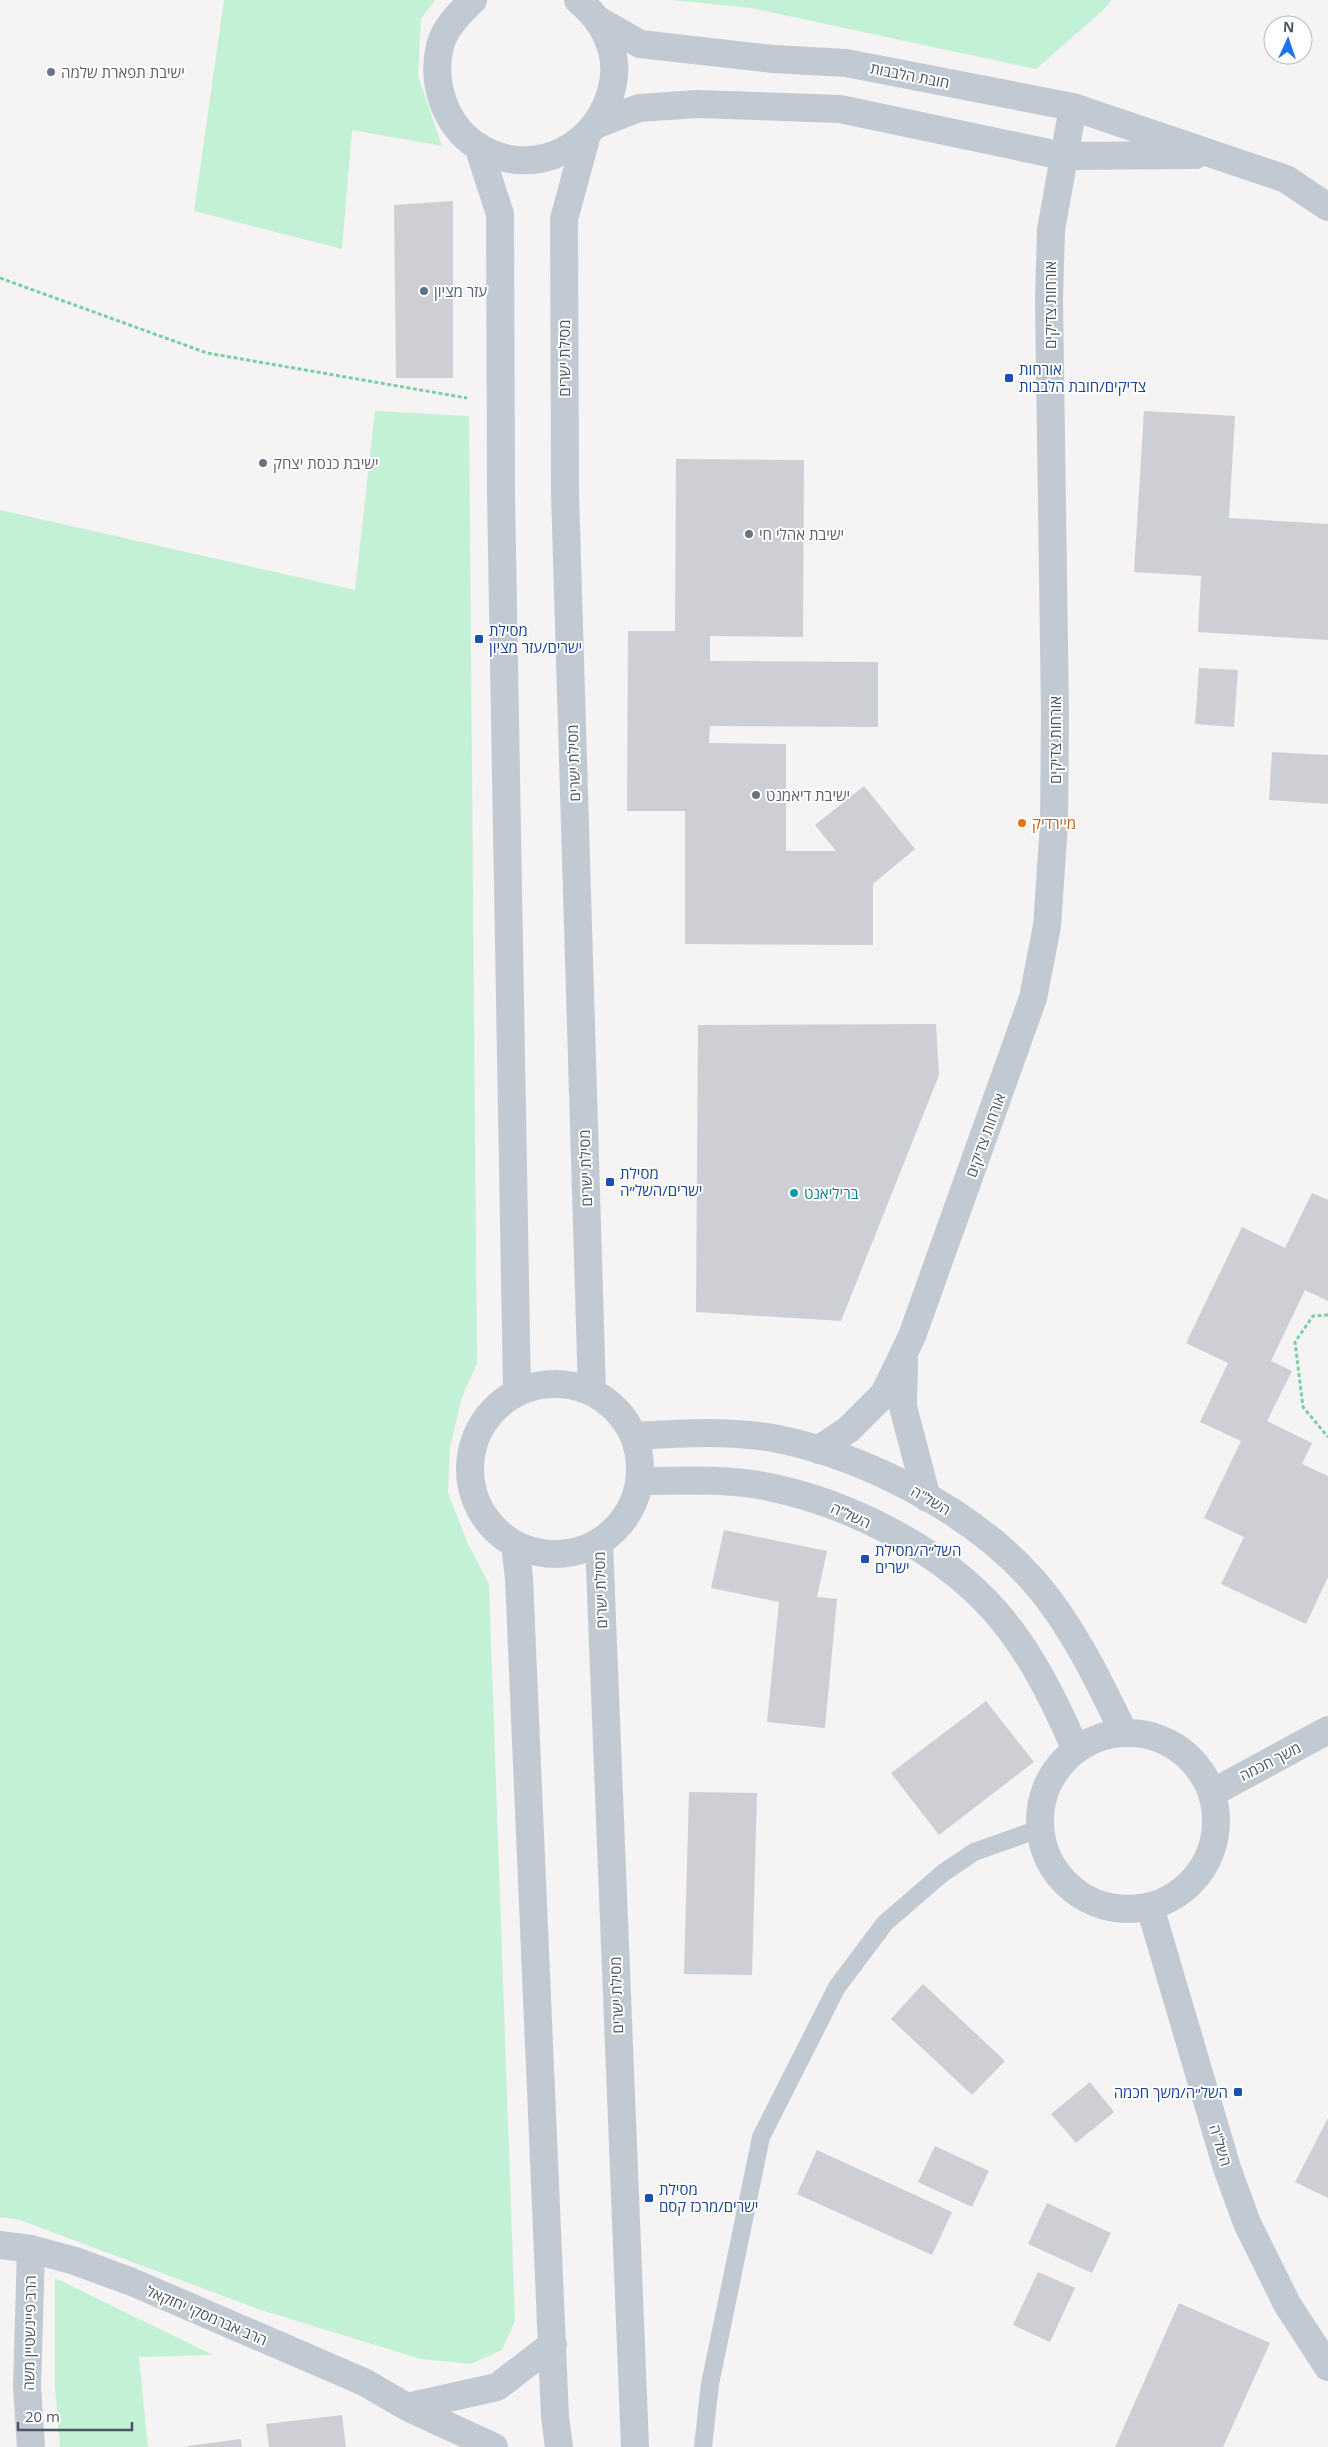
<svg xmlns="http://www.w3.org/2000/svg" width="1328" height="2447" viewBox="0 0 1328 2447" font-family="'Open Sans','Noto Sans Hebrew',sans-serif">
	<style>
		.green { fill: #c3f1d5 }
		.building { fill: #cdcfd5 }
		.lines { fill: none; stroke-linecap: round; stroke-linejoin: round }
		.path { stroke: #7ad0a6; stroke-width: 3; stroke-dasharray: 4 2.5; stroke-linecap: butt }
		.service { stroke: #c1cad2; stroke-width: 18 }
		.minor { stroke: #c1cad2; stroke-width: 28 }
		.tertiary { stroke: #c1cad2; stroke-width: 28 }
		.worship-dot { fill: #6b7280; stroke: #fff; stroke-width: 2 }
		.service-dot { fill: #5c6f8a; stroke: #fff; stroke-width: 2 }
		.transit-dot { fill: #1a4fb4; stroke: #fff; stroke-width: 2 }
		.food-dot { fill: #e8710a; stroke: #fff; stroke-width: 2 }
		.culture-dot { fill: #0f9aa8; stroke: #fff; stroke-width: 2 }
		.labels { text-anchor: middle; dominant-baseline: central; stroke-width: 4; stroke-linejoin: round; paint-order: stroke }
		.worship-label { font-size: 15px; fill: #5b616d; stroke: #fff; text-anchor: start }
		.street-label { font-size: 15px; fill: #4a5661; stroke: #fff }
		.service-label { font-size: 15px; fill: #4e5e75; stroke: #fff; text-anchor: start }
		.transit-label { font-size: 15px; fill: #164399; stroke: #fff; text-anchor: start }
		.food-label { font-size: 15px; fill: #c56008; stroke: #fff; text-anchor: start }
		.culture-label { font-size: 15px; fill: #0d838f; stroke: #fff; text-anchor: start }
	</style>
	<rect width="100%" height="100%" fill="#f5f3f3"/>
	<!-- green -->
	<path class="green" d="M224 0H435L421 19 418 76 442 146 352 130 342 249 194 211Z
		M672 0H1112L1101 12 1036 69 751 8Z
		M375 411 469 416 477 1363 462 1397 450 1447 448 1493 468 1544 489 1584 515 2321 502 2350 471 2364 421 2359 261 2310 20 2220 0 2217V510L355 590Z
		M55 2278 213 2355 139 2357 148 2447H60L55 2387Z"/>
	<!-- building -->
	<path class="building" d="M453 201V378H396L394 205Z
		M1144 411 1235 416 1229 518 1328 524V640L1198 632 1201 576 1134 572Z
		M676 459 804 460 803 637 710 636V661L878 662V727L710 726 709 743 786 744V851H836L815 825 864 786 915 849 873 884V945L685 944V811H627L628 631H675Z
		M1199 668 1238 670 1234 727 1195 724Z
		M1272 752 1328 755V804L1269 800Z
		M936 1024 939 1075 841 1321 696 1312 698 1025Z
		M1312 1193 1328 1200V1301L1305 1290 1271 1361 1292 1371 1267 1421 1312 1443 1302 1464 1328 1476V1577L1306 1624 1221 1584 1244 1537 1204 1518 1241 1441 1200 1422 1228 1363 1186 1343 1242 1227 1285 1248Z
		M724 1530 827 1551 817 1597 837 1599 825 1728 767 1722 779 1602 711 1588Z
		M986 1701 1034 1762 939 1835 891 1773Z
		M689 1792 757 1793 752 1975 684 1974Z
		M923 1984 1005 2061 972 2095 891 2019Z
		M1090 2082 1114 2112 1076 2143 1051 2114Z
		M1328 2118V2198L1295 2182Z
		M935 2146 989 2171 972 2207 918 2182Z
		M817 2150 952 2212 932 2255 797 2194Z
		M1047 2203 1111 2233 1092 2273 1028 2244Z
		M1038 2272 1075 2288 1050 2342 1013 2325Z
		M1179 2303 1270 2343 1223 2447H1115Z
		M342 2415 346 2447H269L266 2424Z
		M241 2439 242 2447H188V2446Z"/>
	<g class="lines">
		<!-- path -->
		<path class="path" d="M0 278 207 353 467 398
			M1328 1315 1313 1316 1295 1342 1303 1407 1328 1437"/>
		<!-- service -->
		<path class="service" d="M703 2447 710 2384 761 2137 837 1987 885 1923 943 1873 974 1852 1039 1829"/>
		<!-- minor -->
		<path class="minor" d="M598 20 640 44 773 59 846 63 1073 107 1286 179 1328 207
			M598 124 639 108 697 104 840 109 1063 156 1196 155
			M904 1360 903 1407 927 1498
			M634 1436C682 1433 731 1430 778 1439 866 1457 971 1511 1031 1578 1070 1621 1099 1681 1124 1733
			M818 1450 849 1429 884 1394 912 1336 1033 998 1047 926 1054 824 1055 714 1049 300 1051 230 1073 107
			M641 1481C683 1481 727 1478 769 1487 848 1503 940 1549 994 1610 1030 1650 1055 1702 1076 1750
			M1040 1821a88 88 0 1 1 176 0a88 88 0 1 1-176 0Z
			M1212 1793 1328 1730
			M1150 1907 1227 2168 1247 2223 1287 2304 1328 2367
			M31 2249 27 2387 31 2447"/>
		<!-- tertiary -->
		<path class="tertiary" d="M473 0C460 13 445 27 440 46 431 83 445 125 477 146 533 182 602 146 613 83 619 51 603 20 578 0
			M586 138 564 219 565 493 592 1392
			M478 146 500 214 501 494 517 1392
			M470 1469a85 85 0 1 1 170 0a85 85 0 1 1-170 0Z
			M599 1543 635 2447
			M515 1545 519 1578 555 2417 559 2447
			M0 2245 31 2249 75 2261 132 2282 364 2382 407 2407 494 2447
			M407 2407 497 2387 553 2344"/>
	</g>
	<!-- markers -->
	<g class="worship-dot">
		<circle cx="51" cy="72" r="5"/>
		<circle cx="263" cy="463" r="5"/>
		<circle cx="749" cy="534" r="5"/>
		<circle cx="756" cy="795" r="5"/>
	</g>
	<circle class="service-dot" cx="424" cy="291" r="5"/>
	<g class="transit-dot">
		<rect x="1004" y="373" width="10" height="10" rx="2.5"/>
		<rect x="474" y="634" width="10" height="10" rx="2.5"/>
		<rect x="605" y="1177" width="10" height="10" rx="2.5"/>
		<rect x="860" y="1554" width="10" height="10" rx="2.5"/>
		<rect x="1233" y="2087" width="10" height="10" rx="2.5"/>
		<rect x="644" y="2193" width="10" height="10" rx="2.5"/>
	</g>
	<circle class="food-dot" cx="1022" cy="823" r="5"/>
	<circle class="culture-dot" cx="794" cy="1193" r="5"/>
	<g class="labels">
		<!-- worship labels -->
		<g class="worship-label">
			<text x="61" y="72">ישיבת תפארת שלמה</text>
			<text x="273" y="463">ישיבת כנסת יצחק</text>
			<text x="759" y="534">ישיבת אהלי חי</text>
			<text x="766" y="795">ישיבת דיאמנט</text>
		</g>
		<!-- street labels -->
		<g class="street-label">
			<text transform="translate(910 75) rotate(11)">חובת הלבבות</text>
			<text transform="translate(1050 305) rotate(-90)">אורחות צדיקים</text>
			<text transform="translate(564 358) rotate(-90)">מסילת ישרים</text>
			<text transform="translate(1055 740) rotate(-90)">אורחות צדיקים</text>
			<text transform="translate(573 763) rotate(-92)">מסילת ישרים</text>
			<text transform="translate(985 1135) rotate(-70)">אורחות צדיקים</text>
			<text transform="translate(585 1168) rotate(-92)">מסילת ישרים</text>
			<text transform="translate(931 1500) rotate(30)">השל"ה</text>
			<text transform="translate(851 1515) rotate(24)">השל”ה</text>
			<text transform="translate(600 1590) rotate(-92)">מסילת ישרים</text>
			<text transform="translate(1270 1761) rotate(-27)">משך חכמה</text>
			<text transform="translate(616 1995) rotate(-92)">מסילת ישרים</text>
			<text transform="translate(1221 2145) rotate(73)">השל"ה</text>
			<text transform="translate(207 2315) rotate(23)">הרב אברמסקי יחזקאל</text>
			<text transform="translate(29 2333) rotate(-89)">הרב פיינשטיין משה</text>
		</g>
		<!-- service labels -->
		<g class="service-label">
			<text x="434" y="291">עזר מציון</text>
		</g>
		<!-- transit labels -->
		<g class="transit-label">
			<text x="1019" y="369">אורחות<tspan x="1019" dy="17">צדיקים/חובת הלבבות</tspan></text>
			<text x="489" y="630">מסילת<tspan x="489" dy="17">ישרים/עזר מציון</tspan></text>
			<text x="620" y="1173">מסילת<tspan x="620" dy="17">ישרים/השל״ה</tspan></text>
			<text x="875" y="1550">השל״ה/מסילת<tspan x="875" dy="17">ישרים</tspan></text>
			<text x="1228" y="2092" text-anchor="end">השל״ה/משך חכמה</text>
			<text x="659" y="2189">מסילת<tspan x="659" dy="17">ישרים/מרכז קסם</tspan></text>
		</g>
		<!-- food labels -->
		<g class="food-label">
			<text x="1032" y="823">מיירדיק</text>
		</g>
		<!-- culture labels -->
		<g class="culture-label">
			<text x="804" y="1193">בריליאנט</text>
		</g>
	</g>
	<!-- north arrow -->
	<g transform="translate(1288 40) rotate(3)"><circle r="24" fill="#ffffff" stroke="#b7bbc0"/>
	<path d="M0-4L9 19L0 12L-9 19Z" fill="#1a73e8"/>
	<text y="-8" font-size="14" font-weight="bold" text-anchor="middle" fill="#4a5661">N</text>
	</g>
	<!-- scale -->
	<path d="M18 2422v8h114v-8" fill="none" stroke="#4a5661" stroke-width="2.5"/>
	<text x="25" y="2422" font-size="15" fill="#4a5661" stroke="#ffffff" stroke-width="4" paint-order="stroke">20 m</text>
</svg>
